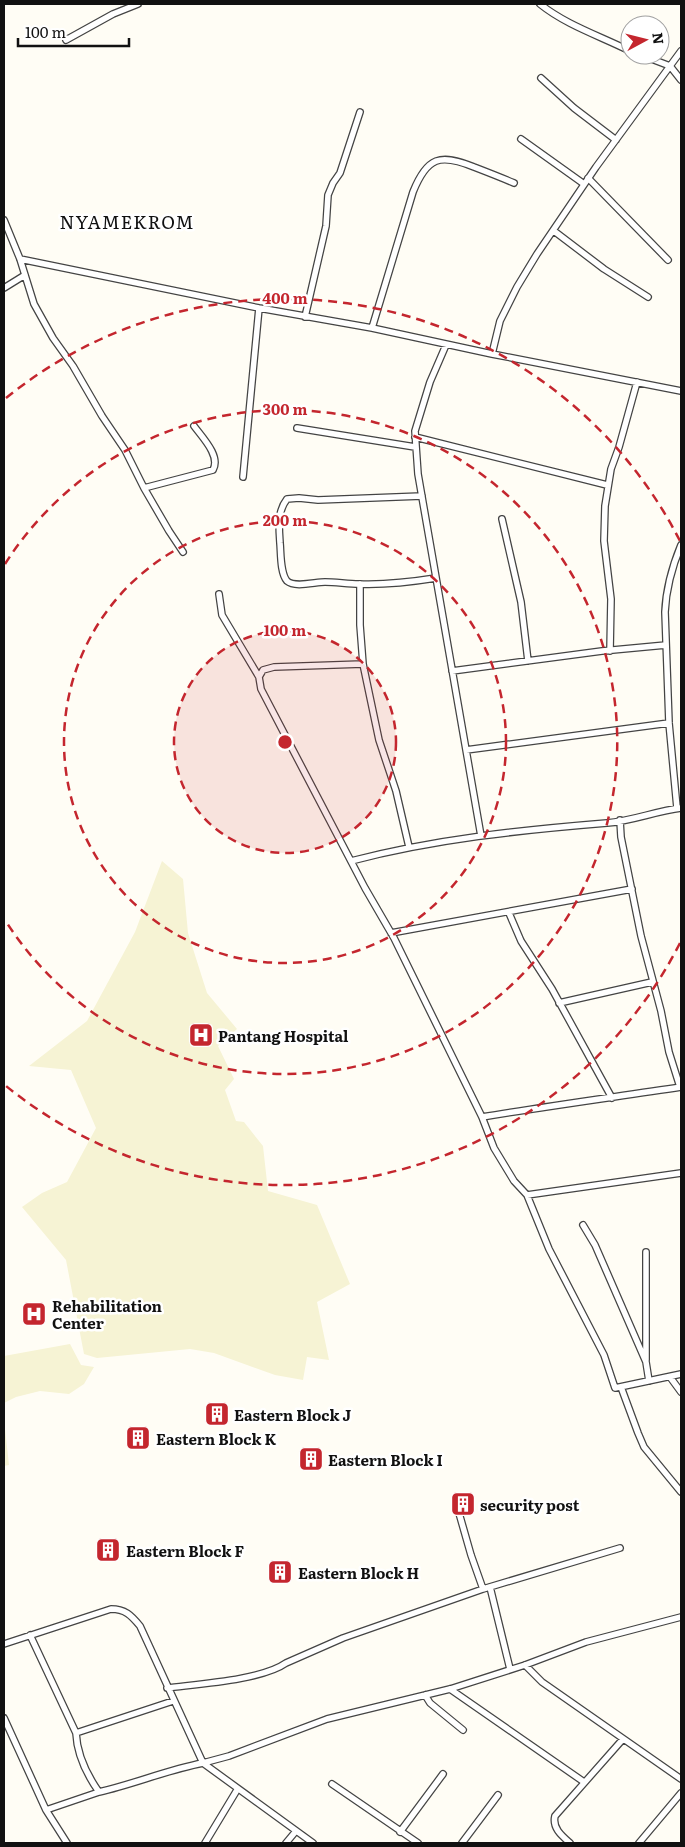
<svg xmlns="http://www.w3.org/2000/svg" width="685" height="1847" viewBox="0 0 685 1847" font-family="Literata,serif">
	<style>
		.farmland { fill: #f6f3d4 }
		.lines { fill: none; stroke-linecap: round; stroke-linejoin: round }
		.street-casing { stroke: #444; stroke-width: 8 }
		.street { stroke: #fff; stroke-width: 5.5 }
		.ring { fill: none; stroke: #c4262e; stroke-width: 2.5; stroke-dasharray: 9 6 }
		.labels { text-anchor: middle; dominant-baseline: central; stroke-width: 5; stroke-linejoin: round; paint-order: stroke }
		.poi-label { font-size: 15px; font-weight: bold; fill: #111; stroke: #fff; text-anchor: start }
		.quarter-label { font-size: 18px; letter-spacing: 1px; fill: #111; stroke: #fff }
		.centre { fill: #c4262e; stroke: #fff; stroke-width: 2.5 }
		.ring-label { font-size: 15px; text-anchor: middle; font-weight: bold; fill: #c4262e; stroke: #fff; stroke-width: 5; stroke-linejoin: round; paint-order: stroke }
	</style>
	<rect width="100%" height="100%" fill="#fffdf5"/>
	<!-- farmland -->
	<path class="farmland" d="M162 861 183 879 188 933 207 993 237 1029 218 1046 234 1079 225 1090 236 1121 244 1122 263 1146 268 1191 317 1205 350 1284 317 1302 329 1360 307 1357 303 1380 275 1375 214 1353 190 1349 97 1358 84 1354 66 1260 22 1207 42 1193 67 1182 96 1128 71 1070 29 1066 87 1021 135 932Z
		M70 1344 81 1365 94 1367 84 1384 69 1394 40 1391 16 1397 4 1403V1356Z
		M4 1420 9 1465 4 1466Z"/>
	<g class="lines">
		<defs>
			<path id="street" d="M540 4C566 25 600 36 630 51
				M66 40 113 14 138 4
				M641 55 670 66 681 80
				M541 78 574 108 616 140
				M521 139 584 184
				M588 178 668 260
				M4 220 20 259 34 304 53 338 73 366 102 416 125 450 144 488 169 531 183 552
				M554 231 604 269 648 297
				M20 259 259 308 372 328 492 354 681 391
				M4 288 25 275
				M305 317 326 226 328 195 333 183 340 173 360 112
				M372 328 413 192C427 157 440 153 474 167 487 172 500 177 514 183
				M446 345 430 382 415 431 418 474 481 836
				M492 354 500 321 517 287 537 254 596 167 681 51
				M297 428 415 447
				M415 437 607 485
				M243 477 259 308
				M144 488 213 470C221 456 202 437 194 426
				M422 496 318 500 299 498 287 499C277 512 279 527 280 543 281 553 280 573 287 581 295 588 315 582 325 582 336 582 348 584 359 584 385 585 411 582 436 578
				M502 519 521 602 528 661
				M360 584V625L363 664 379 740 396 791 409 847
				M219 594 222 615 259 677
				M610 651 611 599 604 541 605 506 611 469 619 447 637 382
				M363 664 274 667 263 670 259 677 261 689 365 888 394 938 482 1117 494 1148 514 1181 527 1195 549 1249 604 1355 615 1388 681 1374
				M452 671 602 651 666 645
				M466 750 669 723
				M677 808 669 723 665 612C666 589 672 567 681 545
				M620 820 621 837 641 936 661 1011 669 1052 680 1087
				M351 861C435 839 521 830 607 823 632 821 656 811 681 808
				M509 913 521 941 552 989 612 1098
				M391 933 632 889
				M559 1003 652 982
				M482 1117C548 1106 615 1097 681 1087
				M527 1195 681 1173
				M583 1225 595 1245 646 1362 649 1381
				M646 1252V1360
				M670 1377 681 1392
				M621 1387 638 1433 644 1447 681 1492
				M459 1513 471 1555 483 1589
				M490 1587 510 1669
				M30 1635 76 1733 173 1701
				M4 1644 111 1609C125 1609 131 1615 140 1626L203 1763 229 1756 327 1719 450 1689 525 1665 586 1642 681 1617
				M525 1665 542 1682 681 1779
				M167 1688C198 1684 262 1680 286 1663L343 1638 483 1589 620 1548
				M450 1689 584 1782
				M425 1695 430 1703 463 1730
				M4 1718 46 1810 99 1792
				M76 1733C77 1754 87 1775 99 1792 134 1784 167 1770 203 1763L313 1843
				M332 1784 418 1843
				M46 1810 67 1843
				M400 1832 443 1774
				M205 1843 237 1790
				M286 1843 296 1831
				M462 1843 498 1795
				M570 1843C562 1836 552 1828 555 1816L623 1739
				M639 1843 681 1793"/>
		</defs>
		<!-- street casing -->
		<use href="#street" class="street-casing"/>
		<!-- street -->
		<use href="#street" class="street"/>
	</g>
	<!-- distance rings -->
	<circle cx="285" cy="742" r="111" fill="#c4262e" fill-opacity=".12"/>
	<g class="ring">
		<circle cx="285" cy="742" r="111"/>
		<circle cx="285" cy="742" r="221"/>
		<path d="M5 564A332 332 0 1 1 5 920"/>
		<path d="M680 943A443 443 0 0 1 6 1086M6 398A443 443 0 0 1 680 541"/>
	</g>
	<!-- icons -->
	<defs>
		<symbol id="hospital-square" viewBox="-11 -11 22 22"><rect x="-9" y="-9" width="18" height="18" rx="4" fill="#c4262e" stroke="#fff"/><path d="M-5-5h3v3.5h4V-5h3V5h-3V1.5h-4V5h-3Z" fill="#fff"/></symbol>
		<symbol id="building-square" viewBox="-11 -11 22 22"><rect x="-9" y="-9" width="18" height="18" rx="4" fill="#c4262e" stroke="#fff"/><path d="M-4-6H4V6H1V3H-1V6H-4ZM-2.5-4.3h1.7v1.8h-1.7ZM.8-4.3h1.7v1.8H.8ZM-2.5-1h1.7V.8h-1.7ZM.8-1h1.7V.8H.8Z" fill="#fff"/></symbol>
	</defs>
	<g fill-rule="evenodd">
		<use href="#hospital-square" x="187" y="1021" width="28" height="28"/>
		<use href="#hospital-square" x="20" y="1300" width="28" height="28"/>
		<use href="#building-square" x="203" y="1400" width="28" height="28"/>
		<use href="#building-square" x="124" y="1424" width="28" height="28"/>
		<use href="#building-square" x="297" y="1445" width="28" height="28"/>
		<use href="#building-square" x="449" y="1490" width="28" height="28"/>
		<use href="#building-square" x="94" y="1536" width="28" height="28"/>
		<use href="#building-square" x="266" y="1558" width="28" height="28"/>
	</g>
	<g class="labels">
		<!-- poi labels -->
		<g class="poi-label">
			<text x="218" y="1035">Pantang Hospital</text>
			<text x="52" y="1305">Rehabilitation<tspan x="52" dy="17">Center</tspan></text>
			<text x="234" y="1414">Eastern Block J</text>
			<text x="156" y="1438">Eastern Block K</text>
			<text x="328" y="1459">Eastern Block I</text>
			<text x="480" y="1504">security post</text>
			<text x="126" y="1550">Eastern Block F</text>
			<text x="298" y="1572">Eastern Block H</text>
		</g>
		<!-- quarter labels -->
		<g class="quarter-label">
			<text x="127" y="221">NYAMEKROM</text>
		</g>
	</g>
	<circle cx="285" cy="742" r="8" class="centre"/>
	<g class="ring-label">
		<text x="285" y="304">400 m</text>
		<text x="285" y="415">300 m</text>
		<text x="285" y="526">200 m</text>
		<text x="285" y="636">100 m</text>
	</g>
	<!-- border -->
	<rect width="685" height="1847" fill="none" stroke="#111111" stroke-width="10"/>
	<!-- north arrow -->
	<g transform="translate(645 40) rotate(83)"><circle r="24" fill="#ffffff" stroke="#a0a0a0"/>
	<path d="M0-4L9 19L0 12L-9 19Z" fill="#c4262e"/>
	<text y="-8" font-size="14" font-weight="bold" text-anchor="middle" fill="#111111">N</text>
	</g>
	<!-- scale -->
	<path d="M18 38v8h111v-8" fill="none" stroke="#111111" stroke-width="2.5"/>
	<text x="25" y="38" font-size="15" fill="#111111" stroke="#ffffff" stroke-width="4" paint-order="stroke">100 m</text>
</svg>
